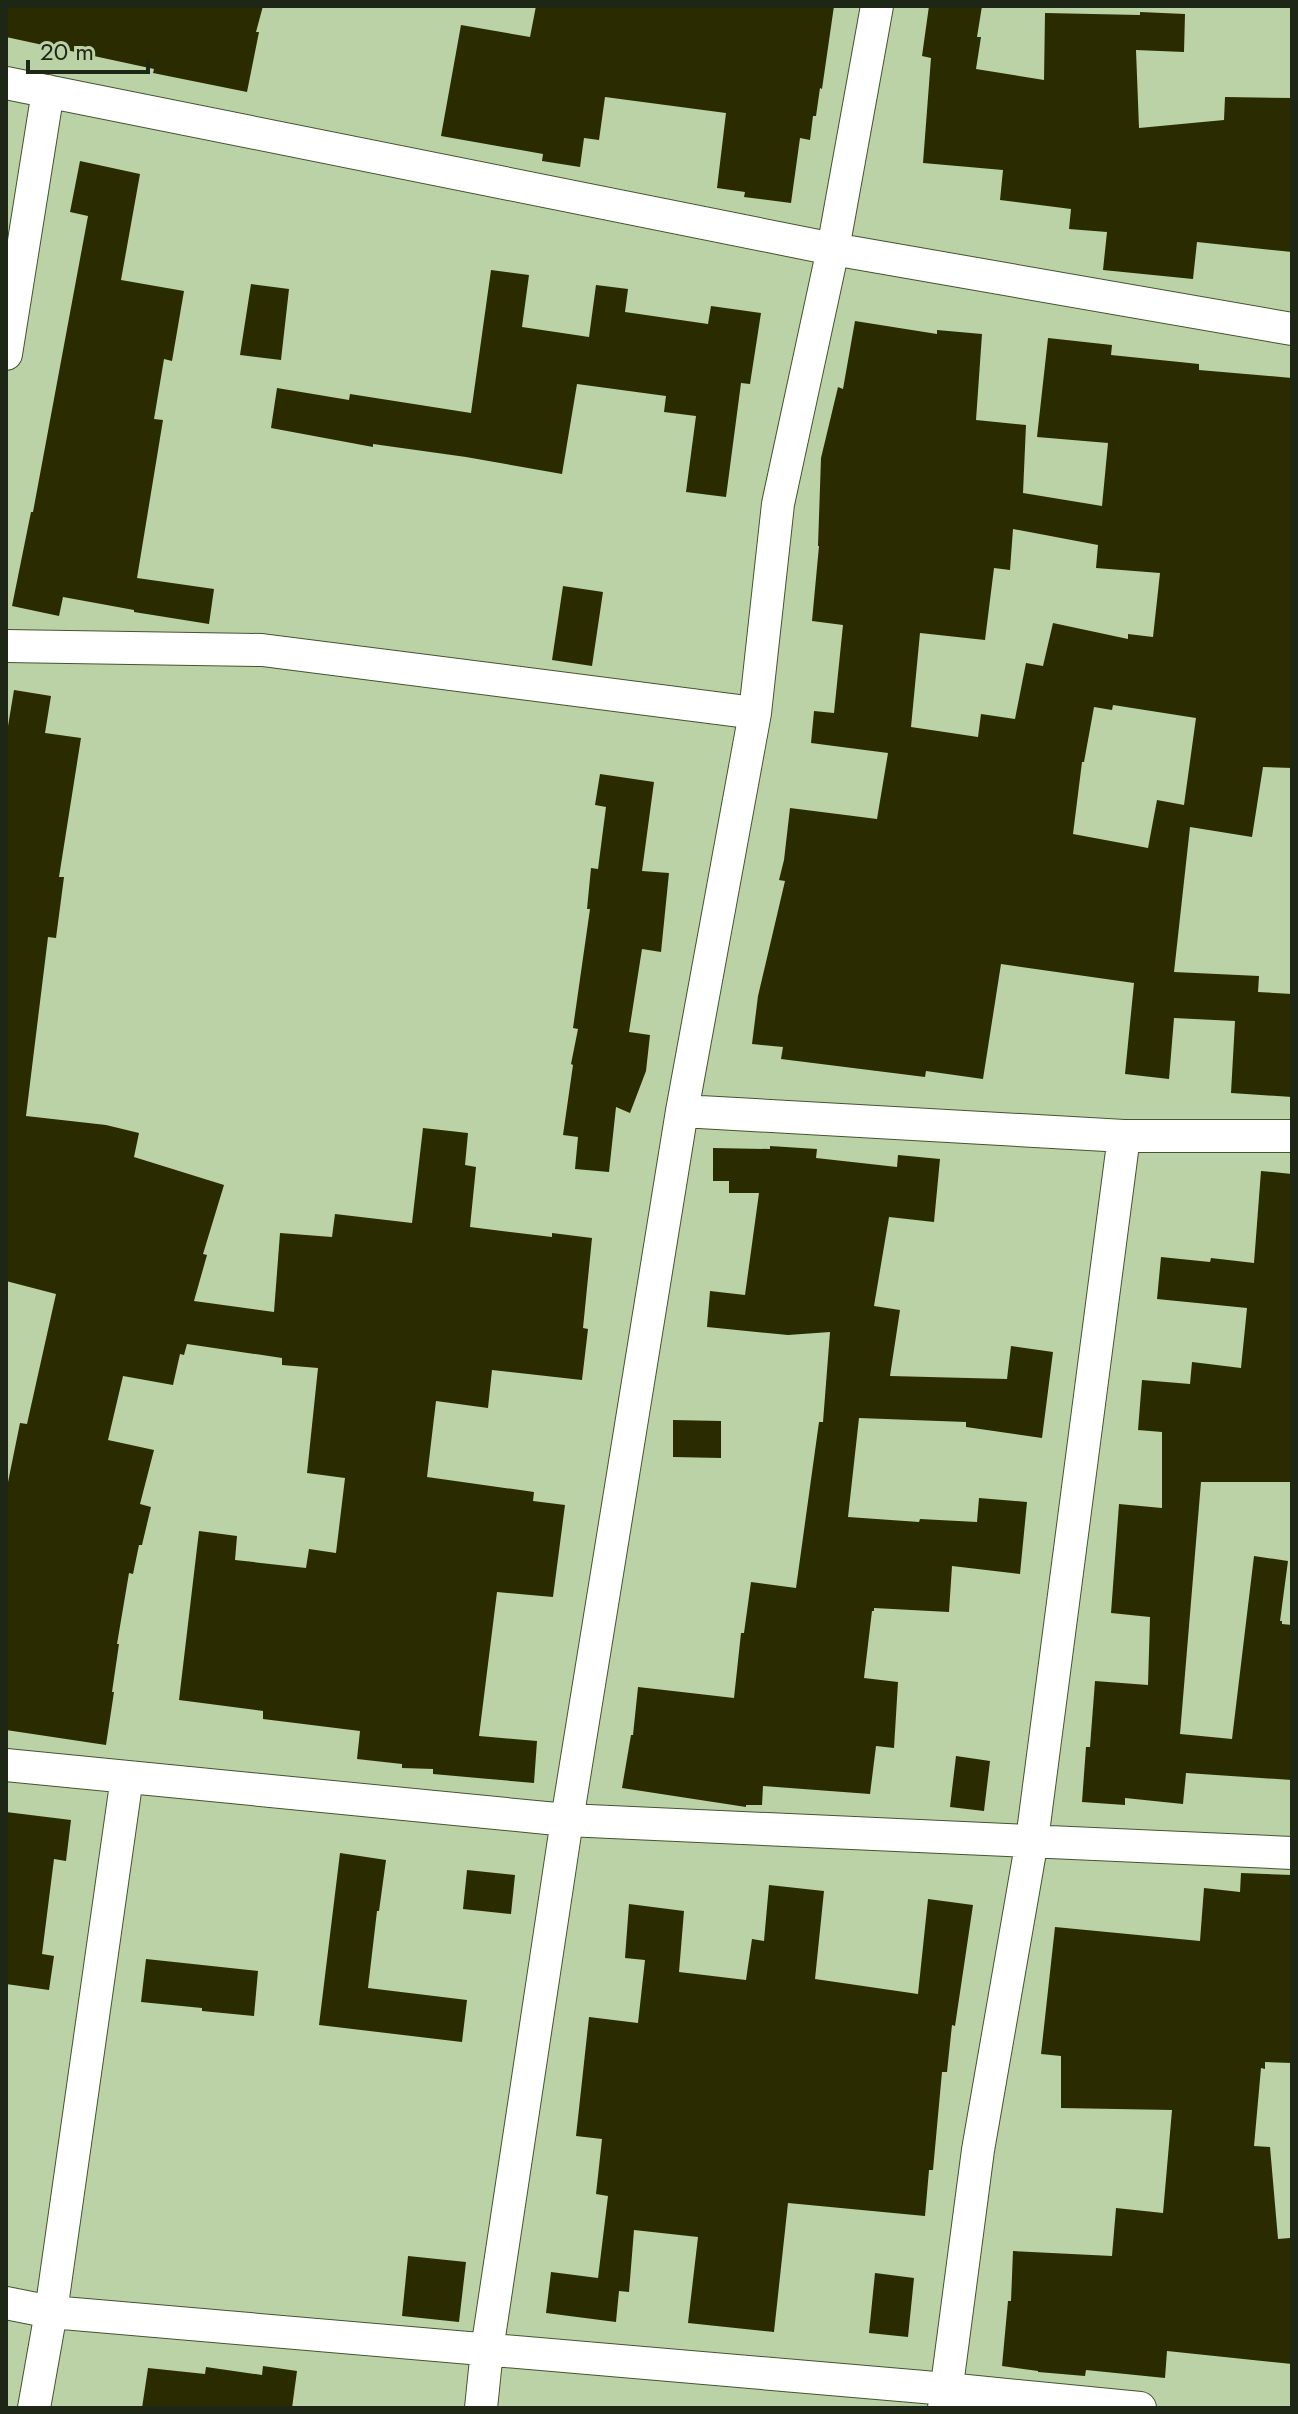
<svg xmlns="http://www.w3.org/2000/svg" width="1298" height="2414" viewBox="0 0 1298 2414" font-family="Jost,sans-serif">
	<style>
		.building { fill: #2b2b00; fill-rule: evenodd }
		.lines { fill: none; stroke-linecap: round; stroke-linejoin: round }
		.minor-casing { stroke: #42552e; stroke-width: 34 }
		.minor { stroke: #fff; stroke-width: 32 }
	</style>
	<rect width="100%" height="100%" fill="#bbd2a6"/>
	<!-- building -->
	<path class="building" d="M6 6H263L256 32H259L247 92 153 73 154 69 6 37Z
		M536 6H834L822 89 820 88 816 116H813L810 140 800 138 791 203 744 197 745 192 717 188 726 113 605 97 599 140 584 138 580 167 542 161 543 154 441 136 461 25 530 37Z
		M929 6H982L977 37H981L976 69 1044 80 1045 13 1140 15V12L1185 14 1184 52 1136 50 1139 128 1224 120 1225 97 1292 98V252L1197 242 1193 279 1103 270 1107 232 1069 229 1071 209 1000 200 1003 170 923 163 931 58 922 56Z
		M80 161 140 174 121 280 184 291 172 361 164 359 154 419 163 420 137 578 214 589 209 624 134 612V610L63 597 59 616 12 606 31 512H33L88 216 70 212Z
		M491 270 529 275 522 327 589 337 596 285 628 289 625 312 708 324 711 306 761 313 750 384 741 383 726 497 686 492 696 416 664 412 666 396 577 384 562 474 466 457 373 444V447L271 428 277 388 349 400 350 394 471 413Z
		M251 284 289 289 281 360 240 355Z
		M855 321 937 334V330L982 334 976 420 1026 425 1023 493 1102 506 1108 443 1037 437 1048 338 1112 345 1111 355 1199 364V370L1292 378V768L1263 767 1252 837 1190 827 1174 972 1259 976 1258 992 1292 994V1097L1231 1093 1235 1021 1174 1018 1169 1079 1125 1074 1134 983 1001 964 983 1079 926 1071 925 1077 781 1059 783 1047 752 1044 758 996 785 881 779 880 784 860 790 808 877 819 888 753 811 743 814 711 834 713 843 625 812 621 819 546H818L821 458 838 387 843 389ZM1013 529 1098 545 1096 568 1160 573 1153 637 1128 634V639L1053 623 1043 666 1026 663 1015 719 981 714 978 737 911 727 920 633 985 640 994 568 1010 570ZM1113 705 1196 718 1184 805 1157 800 1148 848 1073 834 1082 762H1084L1094 707 1112 710Z
		M563 586 603 592 592 666 552 660Z
		M14 690 51 696 45 733 81 738 59 877H64L56 938 48 937 26 1116 106 1125 139 1133 134 1157 224 1185 203 1254 207 1255 194 1301 274 1312 280 1233 332 1237 335 1214 412 1223 423 1128 468 1133 465 1165 476 1167 470 1227 552 1237V1233L592 1238 583 1328 588 1329 582 1380 492 1370 488 1408 436 1401 427 1477 534 1492 533 1501 565 1505 553 1597 497 1592 479 1736 537 1741 534 1783 433 1774V1769L402 1768V1764L357 1759 360 1731 263 1719V1711L179 1700 199 1531 237 1536 235 1560 306 1568 309 1549 336 1553 345 1478 307 1473 318 1368 282 1365V1358L187 1344 184 1355 180 1354 173 1385 123 1376 108 1440 154 1450 140 1504 151 1507 142 1545H139L133 1574 129 1573 117 1644H119L112 1692H114L106 1745 6 1730V1492L20 1423 27 1424 56 1294 6 1281V738Z
		M600 774 654 782 642 871 669 873 661 952 642 949 629 1032 650 1035 646 1071 630 1113 616 1107 609 1172 575 1169 578 1137 563 1135 573 1065 571 1064 578 1029 573 1028 590 909H587L591 868 598 869 606 807 595 805Z
		M770 1146 817 1149 816 1158 897 1167 898 1155 940 1159 934 1222 889 1217 874 1306 900 1310 890 1376 1007 1379 1011 1346 1053 1352 1042 1438 966 1427V1422L859 1418 848 1517 919 1522 920 1519 977 1522 979 1498 1027 1502 1020 1574 952 1566 949 1612 874 1608V1611H872L864 1678 898 1682 894 1748 876 1746 870 1794 763 1786 762 1805H746V1807L622 1788 631 1735H633L638 1687 734 1698 741 1633H744L751 1582 796 1588 819 1422H823L830 1332 788 1335 707 1327 710 1291 745 1295 759 1193H729V1181H713V1148L770 1149Z
		M1261 1171 1292 1174V1482H1201L1180 1734 1232 1739 1254 1556 1288 1561 1280 1621H1282V1624L1292 1625V1780L1186 1773 1183 1804 1125 1798V1805L1082 1802 1086 1747H1090L1095 1681 1148 1685 1150 1617 1111 1613 1119 1504 1162 1508V1432L1138 1430 1142 1380 1190 1384 1192 1362 1241 1368 1247 1308 1157 1299 1161 1257 1210 1262 1211 1258 1254 1263Z
		M673 1420 721 1421V1458L673 1457Z
		M956 1756 990 1761 984 1811 950 1807Z
		M6 1812 71 1820 66 1861 54 1859 42 1954 54 1956 49 1990 6 1984Z
		M340 1853 386 1860 379 1911H377L368 1988 467 2000 462 2042 319 2025Z
		M467 1870 515 1875 511 1914 463 1909Z
		M1241 1873 1292 1875V2063L1265 2062V2069L1261 2068 1254 2146 1270 2147 1278 2239 1290 2238 1292 2253V2364L1167 2351 1165 2378 1086 2370 1085 2376 1038 2372V2371L1002 2366 1008 2301H1011L1013 2251 1112 2256 1116 2208 1163 2213 1172 2110 1061 2108V2056L1041 2054 1055 1927 1200 1941 1204 1888 1240 1892Z
		M769 1885 824 1891 815 1979 918 1994 928 1899 973 1905 955 2026 952 2025 947 2072H942L933 2170H929L925 2216 788 2203 774 2332 688 2323 698 2237 634 2230 629 2292 619 2291 616 2322 546 2313 551 2272 598 2278 608 2196 596 2194 602 2139 576 2136 589 2017 638 2023 645 1960 625 1958 629 1904 684 1911 679 1972 746 1980 752 1939 764 1941Z
		M146 1959 258 1971 254 2016 202 2011V2008L141 2002Z
		M408 2256 466 2262 459 2322 402 2316Z
		M875 2273 914 2278 908 2337 869 2333Z
		M263 2366 297 2371 292 2408H142L148 2368 205 2374 206 2367 262 2375Z"/>
	<g class="lines">
		<defs>
			<path id="minor" d="M6 83 833 249 1292 329
				M6 354 48 91
				M6 646 262 650 755 713
				M682 1111 1124 1136H1292
				M6 1765 567 1820 1292 1853
				M6 2303 51 2312 947 2389 1140 2408
				M34 2408 51 2312 127 1777
				M481 2408 487 2350 567 1820 682 1111 755 713 778 504 833 249 877 6
				M944 2408 978 2150 1032 1840 1124 1136"/>
		</defs>
		<!-- minor casing -->
		<use href="#minor" class="minor-casing"/>
		<!-- minor -->
		<use href="#minor" class="minor"/>
	</g>
	<!-- border -->
	<rect width="1298" height="2414" fill="none" stroke="#1e2615" stroke-width="16"/>
	<!-- scale -->
	<path d="M28 60v12h120v-12" fill="none" stroke="#1e2615" stroke-width="4"/>
	<text x="40" y="60" font-size="24" fill="#1e2615" stroke="#bbd2a6" stroke-width="6" paint-order="stroke">20 m</text>
</svg>
